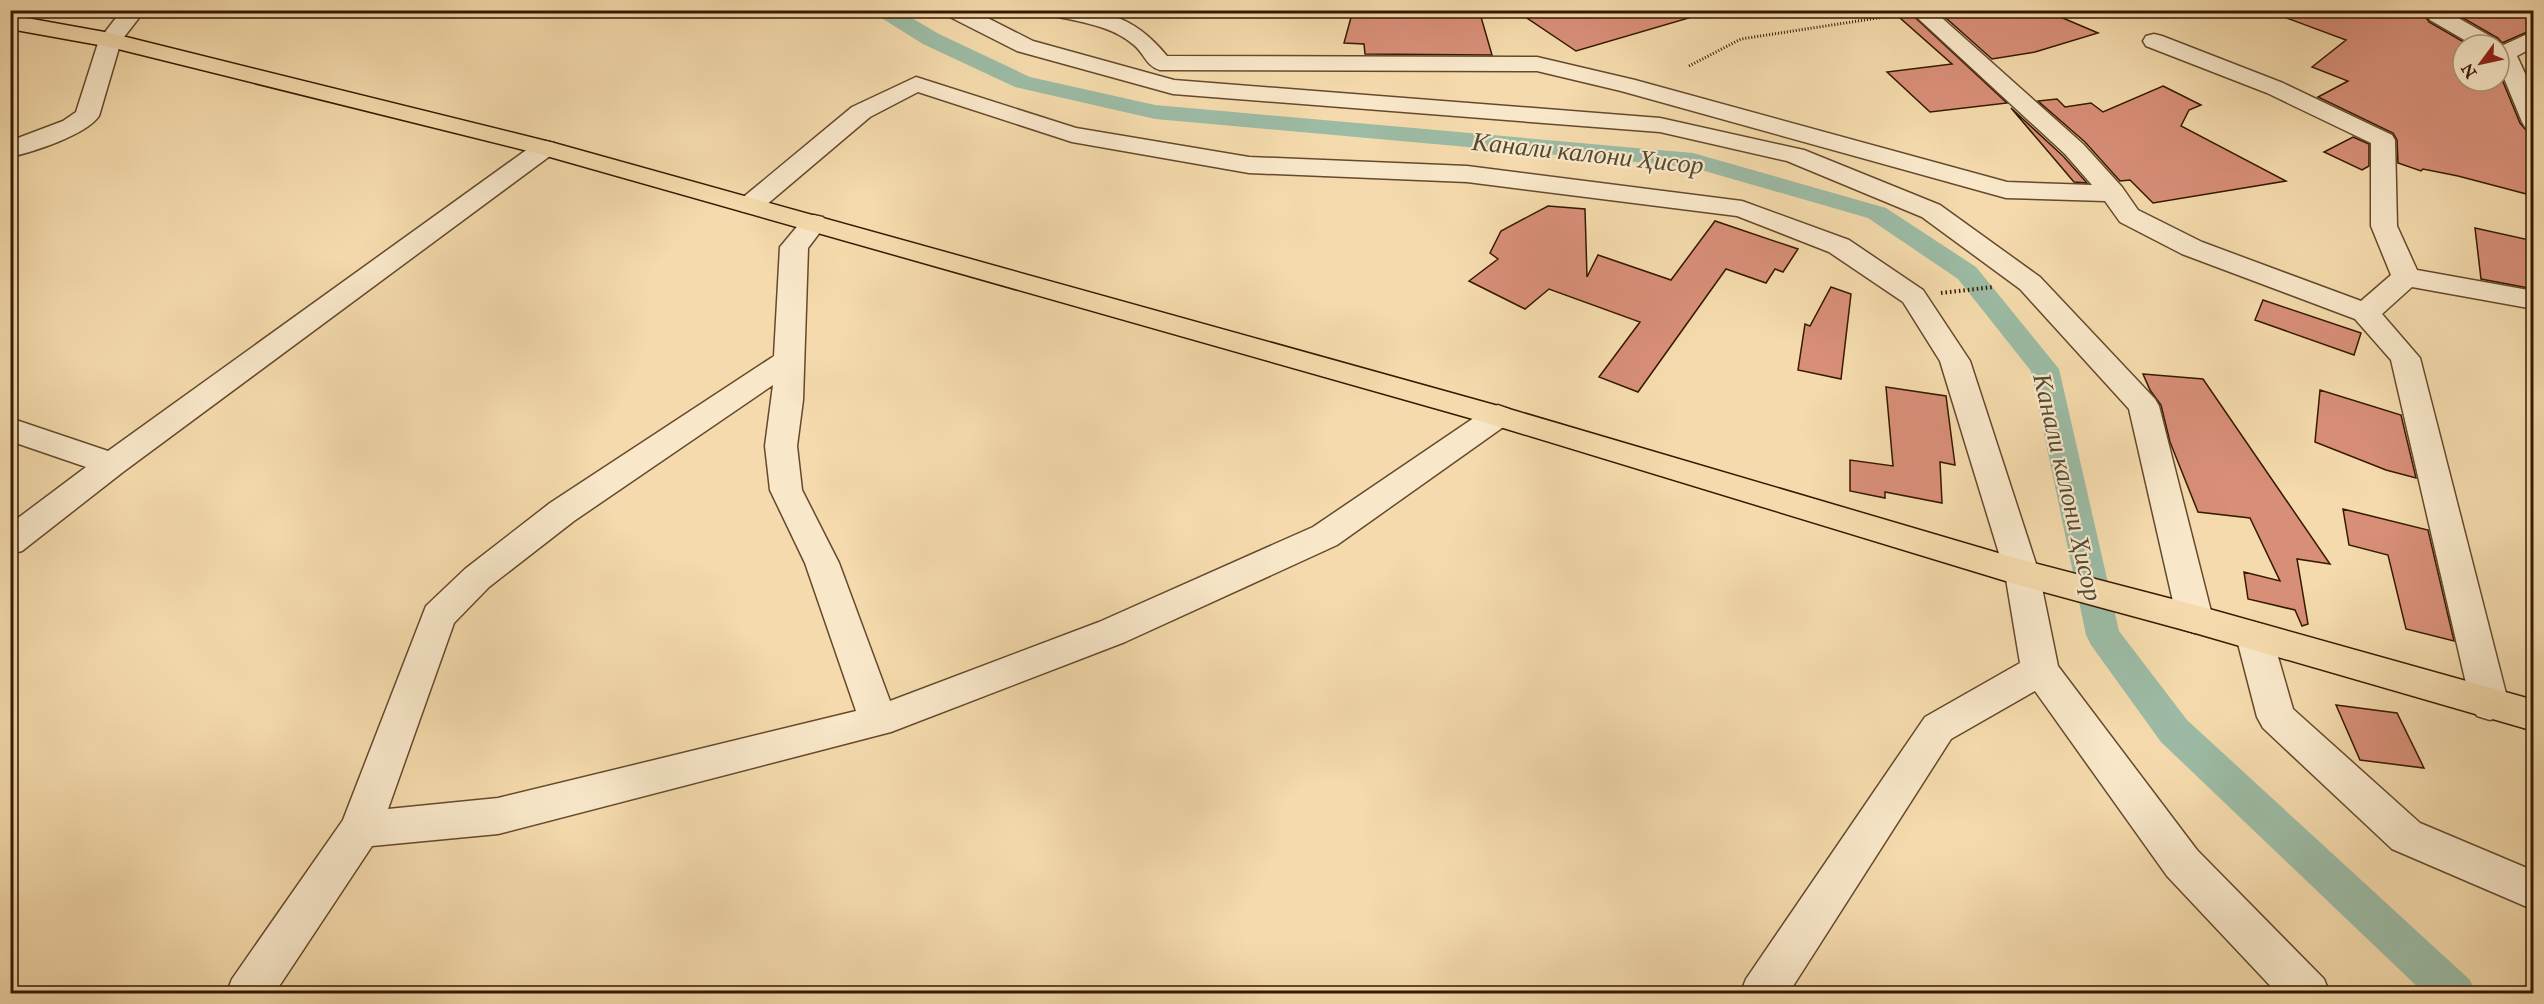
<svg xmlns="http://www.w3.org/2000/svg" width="2544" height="1004" viewBox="0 0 2544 1004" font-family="'IM FELL Great Primer',serif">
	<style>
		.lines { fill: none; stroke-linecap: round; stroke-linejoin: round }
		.canal { fill: #9cbba5; fill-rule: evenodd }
		.building { fill: #d88f78; stroke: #351900; stroke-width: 1.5 }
		.minor-casing { stroke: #65492b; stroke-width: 3 }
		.major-casing { stroke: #351900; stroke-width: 3 }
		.path-far1 { stroke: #351900; stroke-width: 3; stroke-dasharray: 1 2; stroke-linecap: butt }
		.path { stroke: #351900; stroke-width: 4; stroke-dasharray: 1.5 3; stroke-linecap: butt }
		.minor { fill: #f8e7c9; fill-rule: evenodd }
		.major { fill: #f4daac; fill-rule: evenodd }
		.labels { text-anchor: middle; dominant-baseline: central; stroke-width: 4.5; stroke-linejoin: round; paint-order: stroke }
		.water-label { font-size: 26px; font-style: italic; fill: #544a32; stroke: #f8e7c9 }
	</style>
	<rect width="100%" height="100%" fill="#f4daac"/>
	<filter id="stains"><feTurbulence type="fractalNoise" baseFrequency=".00333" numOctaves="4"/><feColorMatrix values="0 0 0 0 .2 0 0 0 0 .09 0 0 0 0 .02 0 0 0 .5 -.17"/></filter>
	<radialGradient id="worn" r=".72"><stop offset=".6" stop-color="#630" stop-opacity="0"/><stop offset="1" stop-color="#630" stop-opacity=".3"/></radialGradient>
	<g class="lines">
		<!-- canal -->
		<path class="canal" d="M872 10H898L939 34 1030 77 1155 105 1693 153 1886 208 1976 267 2059 369 2119 631 2187 720 2470 980 2476 994H2425L2161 742 2091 645 2086 635 2031 371 1958 279 1868 218 1691 167 1155 119 1015 87 923 44 875 14Z"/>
	</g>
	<!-- building -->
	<path class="building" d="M1353 10H1411L1412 13 1479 10 1492 55 1365 54 1364 44 1344 43Z
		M1515 10H1691L1692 17 1576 51Z
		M1891 10H1907L2007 103 1930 112 1887 72 1952 64Z
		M1937 10H2044L2098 33 2035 52 1992 59Z
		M2273 10H2427L2425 16 2429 22 2469 45H2463V81H2499V72L2520 123 2525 129 2534 131V196L2458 176 2423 169 2421 171 2398 163 2397 140 2393 133 2318 97 2348 81 2312 67 2346 40 2273 13Z
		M2459 10H2534V29L2502 43 2498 38 2456 14Z
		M2163 86 2201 105 2189 110 2181 126 2286 181 2153 203 2130 180 2120 181 2085 142 2038 101 2057 99 2065 107 2091 103 2103 112Z
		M2011 108 2063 156 2087 183 2074 182Z
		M2353 137 2369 144V166L2362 170 2324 152Z
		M1548 206 1585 209 1587 277 1598 255 1671 280 1715 221 1798 249 1783 272 1775 269 1766 283 1726 269 1638 392 1599 377 1640 322 1549 289 1525 309 1469 281 1498 259 1490 253 1501 231Z
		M2475 228 2534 241V289L2481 279Z
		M1831 287 1851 294 1841 379 1798 370 1805 324 1810 326Z
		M2263 300 2361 333 2354 355 2255 320Z
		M2143 374 2203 379 2330 564 2297 559 2308 624 2302 626 2295 610 2248 599 2244 572 2280 581 2250 518 2198 512 2170 442 2161 405 2150 390Z
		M1886 387 1946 396 1955 465 1940 462 1942 503 1885 492V498L1850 491V460L1893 466Z
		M2320 390 2401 415 2416 478 2386 470 2315 442Z
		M2343 509 2428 530 2454 641 2406 629 2388 555 2349 545Z
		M2336 705 2397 713 2424 768 2360 760Z"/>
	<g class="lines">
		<defs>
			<path id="minor" d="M122 10H145L121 41 99 116C86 135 33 152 10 157V141L63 121 76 112 99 40Z
				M943 10H972L1033 41 1174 80 1660 118 1804 150 1940 205 2040 277 2155 399 2159 406 2213 619 2208 629 2195 633 2182 629 2177 619 2129 409 2020 289 1922 217 1787 161 1660 132 1173 94 1017 51 946 15Z
				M1047 10C1101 10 1131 12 1167 56L1537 57 1635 80 2007 182 2092 185 2065 154 1909 10H1933L2083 144 2122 187 2138 210 2202 242 2361 301 2391 275 2371 226V143L2267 93 2146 46 2143 41 2146 36 2154 34 2162 36 2283 83 2392 135 2395 140 2397 226 2417 270 2534 291V309L2412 287 2382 314 2420 358 2509 705 2503 716 2490 720 2477 716 2471 705 2391 360 2355 319 2182 254 2120 222 2105 201 2006 198 1621 91 1537 71 1160 70C1146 66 1144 53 1134 45 1111 25 1079 22 1050 15Z
				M2430 10H2457L2453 15 2497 40 2500 45 2499 47V45H2473L2430 20 2427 15Z
				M2534 31V47L2517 56 2534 93V129L2525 127 2522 122 2499 66V47Z
				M916 77 1076 128 1249 157 1467 166 1742 201 1849 240 1923 290 1970 361 2039 573 2058 666 2197 850 2324 979 2330 994H2278L2167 876 2035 691 1951 739 1788 994H1740L1746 979 1925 717 2020 663 2005 573 1940 361 1903 302 1829 252 1737 216 1467 182 1249 173 1072 142 918 92 870 117 759 211 750 213 741 211 737 205 741 199 852 107Z
				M545 141 554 143 557 148 554 153 123 472 22 551 10 554V524L86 467 10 441V418L108 451 536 143Z
				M814 215 823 217 827 223 808 248 803 400 797 446 802 490 839 563 890 701 1099 622 1313 527 1487 409 1498 405 1509 409 1514 416 1509 423 1337 545 1125 642 891 732 498 834 372 846 274 994H226L232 979 343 820 426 606 465 569 550 503 774 356 780 247 805 217ZM773 385 765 446 770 490 805 563 856 711 498 798 388 809 454 623 489 587 574 521Z
				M2254 622 2267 626 2272 636 2293 709 2420 823 2534 871V910L2392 849 2263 728 2257 717 2236 636 2241 626Z"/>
			<path id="major" d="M10 15 110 33 554 143 1509 409 2022 560 2195 605 2534 700V731L2195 633 2022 586 1487 423 536 153 110 47 10 29Z"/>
		</defs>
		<!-- minor casing -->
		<use href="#minor" class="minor-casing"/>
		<!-- major casing -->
		<use href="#major" class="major-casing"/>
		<!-- path-far1 -->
		<path class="path-far1" d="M1689 66 1741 39 1897 15"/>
		<!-- path -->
		<path class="path" d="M1941 293 1993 287"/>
		<!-- minor -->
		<use href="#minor" class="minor"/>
		<!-- major -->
		<use href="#major" class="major"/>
	</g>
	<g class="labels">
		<!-- water labels -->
		<g class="water-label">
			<text transform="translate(1588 153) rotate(6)">Канали калони Ҳисор</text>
			<text transform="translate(2068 487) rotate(77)">Канали калони Ҳисор</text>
		</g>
	</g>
	<!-- margin -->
	<rect width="2544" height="1004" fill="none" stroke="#f4daac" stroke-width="36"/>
	<rect x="12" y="12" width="2520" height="980" fill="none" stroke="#351900" stroke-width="3"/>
	<rect x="18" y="18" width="2508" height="968" fill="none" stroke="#351900" stroke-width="1.5"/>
	<!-- north arrow -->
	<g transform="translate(2481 63) rotate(237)"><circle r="28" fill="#f8e7c9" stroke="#aa9579" stroke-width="1.5"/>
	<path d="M0-4.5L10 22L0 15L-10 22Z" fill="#8f2418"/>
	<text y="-9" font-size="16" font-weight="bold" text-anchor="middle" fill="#351900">N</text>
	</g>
	<rect width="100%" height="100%" filter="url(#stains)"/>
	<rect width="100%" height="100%" fill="url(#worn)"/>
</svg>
